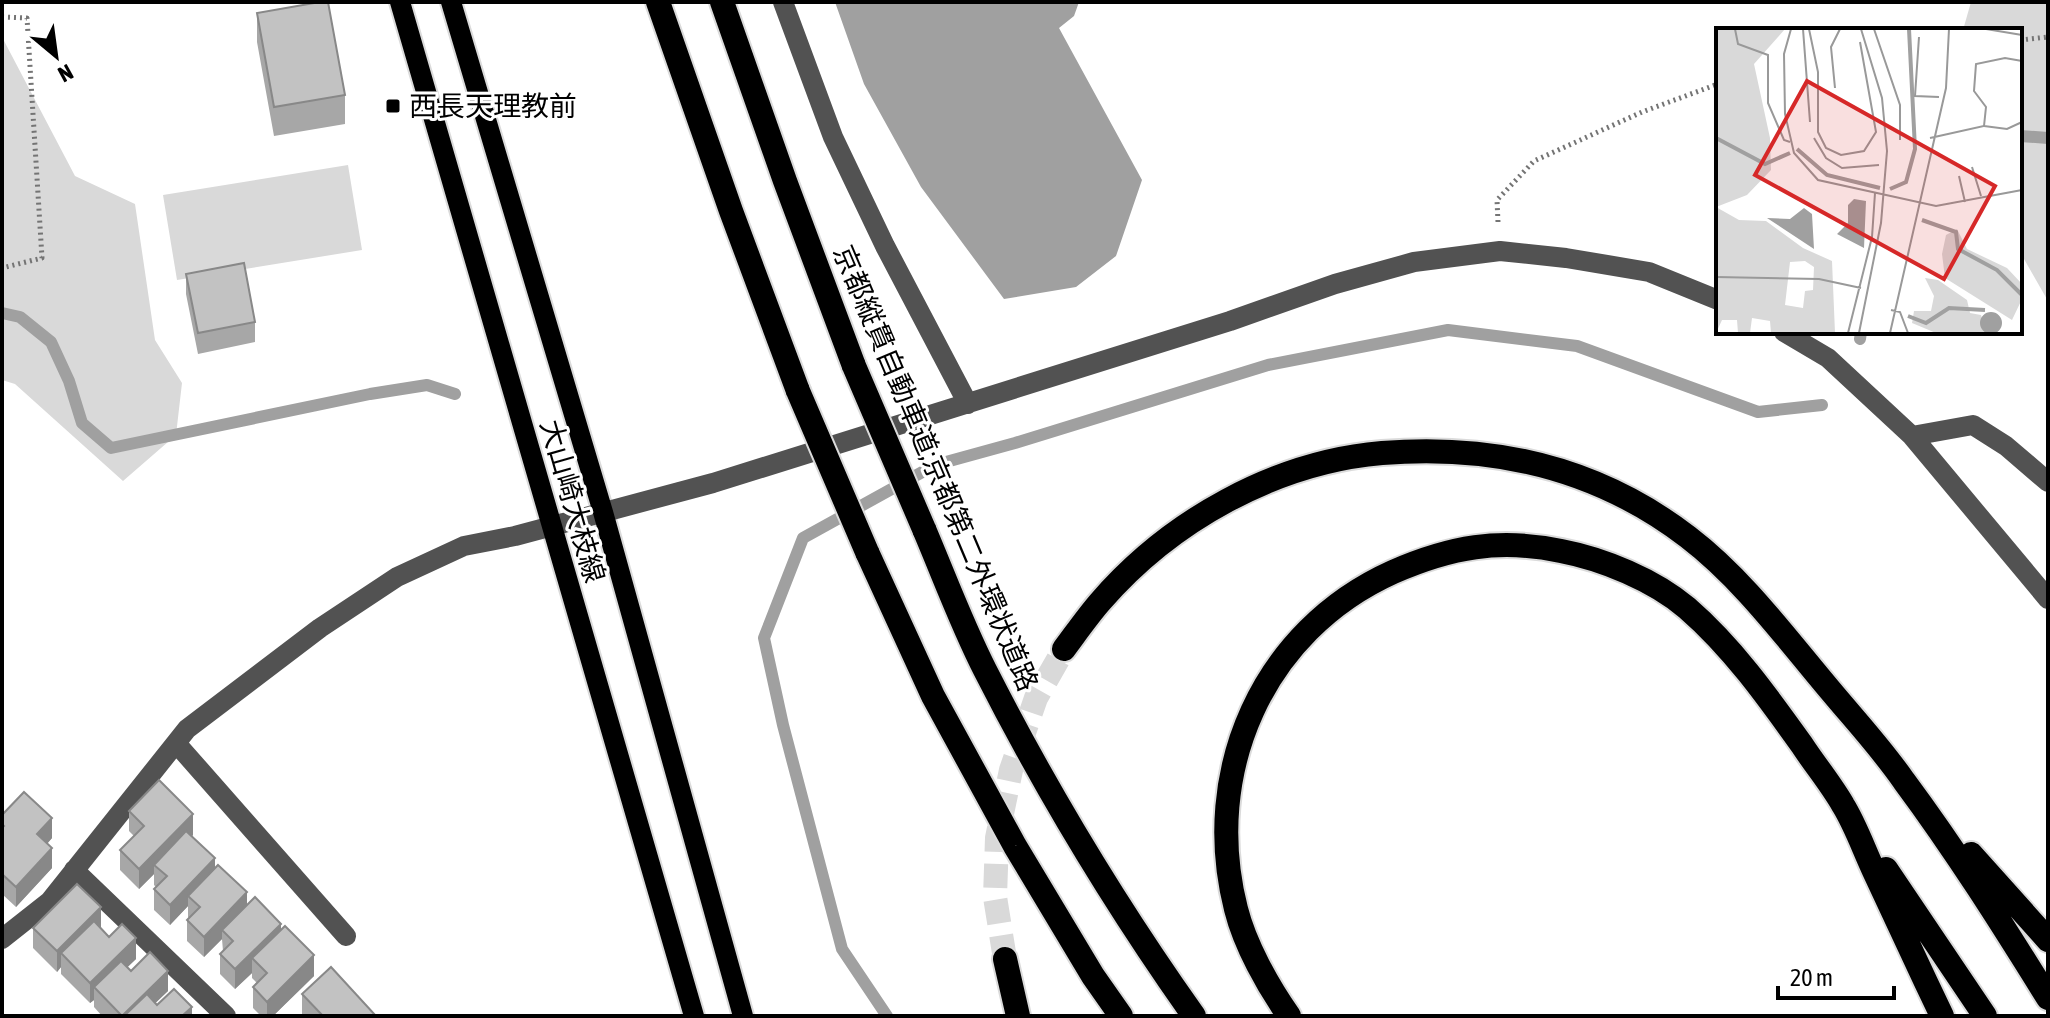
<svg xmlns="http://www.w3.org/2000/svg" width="2050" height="1018" viewBox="0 0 2050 1018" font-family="'Asap Condensed','Noto Sans JP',sans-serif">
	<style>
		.green { fill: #d9d9d9 }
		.water { fill: #a0a0a0 }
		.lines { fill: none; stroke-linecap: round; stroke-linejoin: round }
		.stream { stroke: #a0a0a0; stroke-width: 12 }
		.highway-tunnel { stroke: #d9d9d9; stroke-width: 24; stroke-dasharray: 24 12; stroke-linecap: butt }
		.major-casing { stroke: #dbdbdb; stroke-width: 24 }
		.highway-casing { stroke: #dbdbdb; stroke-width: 28 }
		.path { stroke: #747474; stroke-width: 5; stroke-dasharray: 2 4; stroke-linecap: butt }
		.minor { stroke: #525252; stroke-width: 20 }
		.major { stroke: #000; stroke-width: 20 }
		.highway { stroke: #000; stroke-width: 24 }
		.highway-bridge-casing { stroke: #dbdbdb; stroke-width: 28; stroke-linecap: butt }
		.highway-bridge { stroke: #000; stroke-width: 24 }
		.wall { fill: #a7a7a7 }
		.shaded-wall { fill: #888 }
		.building { fill: #c2c2c2; stroke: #888; stroke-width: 2 }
		.poi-dot { fill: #000; stroke: #fff; stroke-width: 3 }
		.labels { text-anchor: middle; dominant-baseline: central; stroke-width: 6; stroke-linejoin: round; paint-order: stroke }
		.poi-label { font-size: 28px; fill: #000; stroke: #fff; text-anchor: start }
		.street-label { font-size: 28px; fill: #000; stroke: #fff }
		.inset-river { fill: none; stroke: #a0a0a0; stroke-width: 4 }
		.inset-road { fill: none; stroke: #999; stroke-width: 2 }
		.view { fill: #d62828; fill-opacity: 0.15; stroke: #d62828; stroke-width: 4 }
		.inset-edge { fill: none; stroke: #000; stroke-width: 4 }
	</style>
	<rect width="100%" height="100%" fill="#fff"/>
	<!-- green -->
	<path class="green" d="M1971 2H2048V301L2020 252V30H1963Z
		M2 37 75 176 135 204 155 340 182 383 176 435 123 481 15 384 2 380Z
		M348 165 362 250 177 280 163 195Z"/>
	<!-- water -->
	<path class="water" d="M835 2H1079L1074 16 1059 28 1142 180 1116 256 1076 287 1004 299 921 187 864 84Z"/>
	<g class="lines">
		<!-- stream -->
		<path class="stream" d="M2020 136 2048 138
			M2 313 20 317 51 342 69 381 82 423 111 448 370 394 427 385 455 394
			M1860 339 1861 332
			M887 1016 842 949 783 725 764 638 803 538 935 465 1015 443 1268 365 1448 330 1577 346 1758 412 1822 405"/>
		<!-- highway-tunnel -->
		<path class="highway-tunnel" d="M1005 959 995 897 997 838 1011 770 1036 698 1064 649"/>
		<defs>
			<path id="major" d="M400 2 694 1016
				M451 2 603 512 743 1016"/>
			<path id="highway" d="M658 2 731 211 798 391
				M722 2 785 181 854 366
				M924 529C944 576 962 625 985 670 1046 790 1116 906 1194 1016
				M867 552 933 696 1015 846 1093 976 1121 1016
				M1064 649C1076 633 1087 617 1100 602 1170 521 1275 462 1382 453 1494 444 1598 468 1688 537 1743 579 1786 638 1830 690 1855 720 1882 749 1904 781 1956 851 2002 924 2048 998
				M1971 854 2048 940
				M1886 869 1985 1016
				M1005 959 1018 1016
				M1289 1016C1268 986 1245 945 1236 909 1201 772 1262 631 1393 572 1450 547 1499 538 1561 551 1603 559 1654 580 1687 608 1732 647 1767 696 1802 745 1815 765 1831 784 1843 805 1856 826 1864 850 1874 871 1897 920 1919 968 1942 1016"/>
		</defs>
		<!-- major casing -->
		<use href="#major" class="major-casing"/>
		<!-- highway casing -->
		<use href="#highway" class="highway-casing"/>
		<!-- path -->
		<path class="path" d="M2 17 27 18 42 258 2 268
			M2020 40 2048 37
			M1498 222 1497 200 1534 161 1642 112 1718 84"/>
		<!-- minor -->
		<path class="minor" d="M783 2 833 137 885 246 968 404
			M1784 332 1828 358 1912 436 2048 599
			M1912 436 1973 425 2006 446 2048 482
			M176 743 346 936
			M74 870 226 1016
			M2 939 50 901 187 729 320 628 397 577 464 546 515 536 713 483 1230 321 1335 284 1414 262 1500 251 1566 258 1649 272 1718 300"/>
		<!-- major -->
		<use href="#major" class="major"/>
		<!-- highway -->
		<use href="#highway" class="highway"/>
		<defs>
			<path id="highway-bridge" d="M854 366 924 529
				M798 391 867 552"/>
		</defs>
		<!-- highway-bridge casing -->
		<use href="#highway-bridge" class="highway-bridge-casing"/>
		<!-- highway-bridge -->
		<use href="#highway-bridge" class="highway-bridge"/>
	</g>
	<!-- wall -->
	<path class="wall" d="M257 13 345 95V124L274 136 257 42Z
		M186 274 255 322V342L198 354 186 294Z
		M129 811 193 835 192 836 215 868 247 904 281 930 314 976 273 1016H261L253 1008V987L257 983 252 978V973L235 989 220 974V954L223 951 222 939 204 957 187 941V920L189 918 188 917V906L170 925 154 910V889L156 887 154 885V874L139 889 120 870V850L134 836 129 831Z
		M2 815 52 838 47 844 52 868 16 907 2 894Z
		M33 928H101L109 937 136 959 127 967 131 971 168 991 155 1003 157 1005 192 1016H102L94 1007V1000L90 1003 61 974V967L57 972 33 948Z
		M302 994 376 1016H304L302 1014Z"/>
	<!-- shaded-wall -->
	<path class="shaded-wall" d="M193 814V835L159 869 154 865V874L139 889V869Z
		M52 818V838L37 855V834Z
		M52 848V868L16 907V887Z
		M215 858V879L188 896V906L170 925V905Z
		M247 892V913L222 930V939L204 957V937Z
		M101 907V928L68 960 61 953V967L57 972V951Z
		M281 924V944L252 958V973L235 989V969Z
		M136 938V959L100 994 94 987V1000L90 1003V983Z
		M314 955V976L273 1016H267V1002Z
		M168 971V991L142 1016H122Z
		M192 1007V1016H182Z"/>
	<!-- building -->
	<path class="building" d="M320 2H328L345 95 274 107 257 13Z
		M244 263 255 322 198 333 186 274Z
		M159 780 193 814 139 869 120 850 144 826 129 811Z
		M24 792 52 818 37 834 52 848 16 887 2 874V828L4 826 2 824V815Z
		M186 831 215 858 170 905 154 889 167 876 154 865Z
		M218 865 247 892 204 937 187 920 200 907 188 896Z
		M77 884 101 907 57 951 33 928Z
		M255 897 281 924 235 969 220 954 233 941 222 930Z
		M94 921 109 937 122 924 136 938 90 983 61 953Z
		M285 926 314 955 267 1002 253 987 267 973 252 958Z
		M150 952 168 971 122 1016 94 987 121 961 131 971Z
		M331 967 376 1016H323L302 994Z
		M174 989 192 1007 182 1016H124L147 994 157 1005Z"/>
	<!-- markers -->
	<rect class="poi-dot" x="385" y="98" width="16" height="16" rx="4"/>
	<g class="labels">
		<!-- poi labels -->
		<g class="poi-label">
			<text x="409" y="106">西長天理教前</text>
		</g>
		<!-- street labels -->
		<g class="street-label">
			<text transform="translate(936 468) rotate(67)">京都縦貫自動車道;京都第二外環状道路</text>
			<text transform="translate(573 501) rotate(74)">大山崎大枝線</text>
		</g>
	</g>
	<!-- overview -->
	<g transform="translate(1716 28)">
		<rect width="306" height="306" fill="#fff"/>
		<path d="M0 1H69L38 36 54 110 55 142 31 167 0 179 23 192 50 193 87 220 116 233 119 305H55L54 293 36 290 34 305H22L21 292H6L0 305ZM89 233 98 239 97 262 89 263 87 280 69 277 74 234ZM241 201 251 221 291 240 306 256V271L296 292 229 250 226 226 230 207ZM209 250 222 252 251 272 254 285 265 287 271 305H220L196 295 198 283H215L218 268Z" fill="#d9d9d9" fill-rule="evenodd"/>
		<path d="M138 171 150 173 148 220 121 206 132 195V177ZM88 180 96 186 98 221 51 190 74 191ZM264 295a11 11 0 1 1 22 0a11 11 0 1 1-22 0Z" fill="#a0a0a0"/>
		<path class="inset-river" d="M0 110 49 136 74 125M81 121 111 147 164 160M174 161 190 154 199 121 193 1M206 192 240 204 242 221 281 242 306 267M192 288 210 295 233 280 269 282"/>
		<path class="inset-road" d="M19 1 22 16 52 27V75L68 112 74 114M75 1 68 26 69 86 78 125 102 152 220 178 306 162M87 1 94 94M93 1 102 44V104L110 120 125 127 148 123 160 104 144 14M158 1 184 77V112M270 1 306 7M203 9 199 68 223 69M119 60 115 19 124 1M268 98 291 101 306 94M98 110 110 130 126 140 163 137M214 110 268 98 270 79 258 63 260 36 289 30 306 33M256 139 265 168M243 148 249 174M0 249 103 251 145 260M175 282 184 284 192 305M132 305 156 209 159 165M143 305 165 195 171 123 166 70 145 1M174 305 230 60 233 1"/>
		<path class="view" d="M91 53 279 158 228 251 39 147Z"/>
		<rect width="306" height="306" class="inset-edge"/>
	</g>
	<!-- border -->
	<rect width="2050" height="1018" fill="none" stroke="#000000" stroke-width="8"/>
	<!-- north arrow -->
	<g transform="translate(56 56) rotate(151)" stroke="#ffffff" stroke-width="6" paint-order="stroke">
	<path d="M0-6L14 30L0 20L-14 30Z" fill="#000000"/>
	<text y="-12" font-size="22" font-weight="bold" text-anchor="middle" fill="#000000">N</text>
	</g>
	<!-- scale -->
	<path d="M1778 986v12h116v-12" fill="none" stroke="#000000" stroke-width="4"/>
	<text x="1790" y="986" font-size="24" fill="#000000" stroke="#ffffff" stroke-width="6" paint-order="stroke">20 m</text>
</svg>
